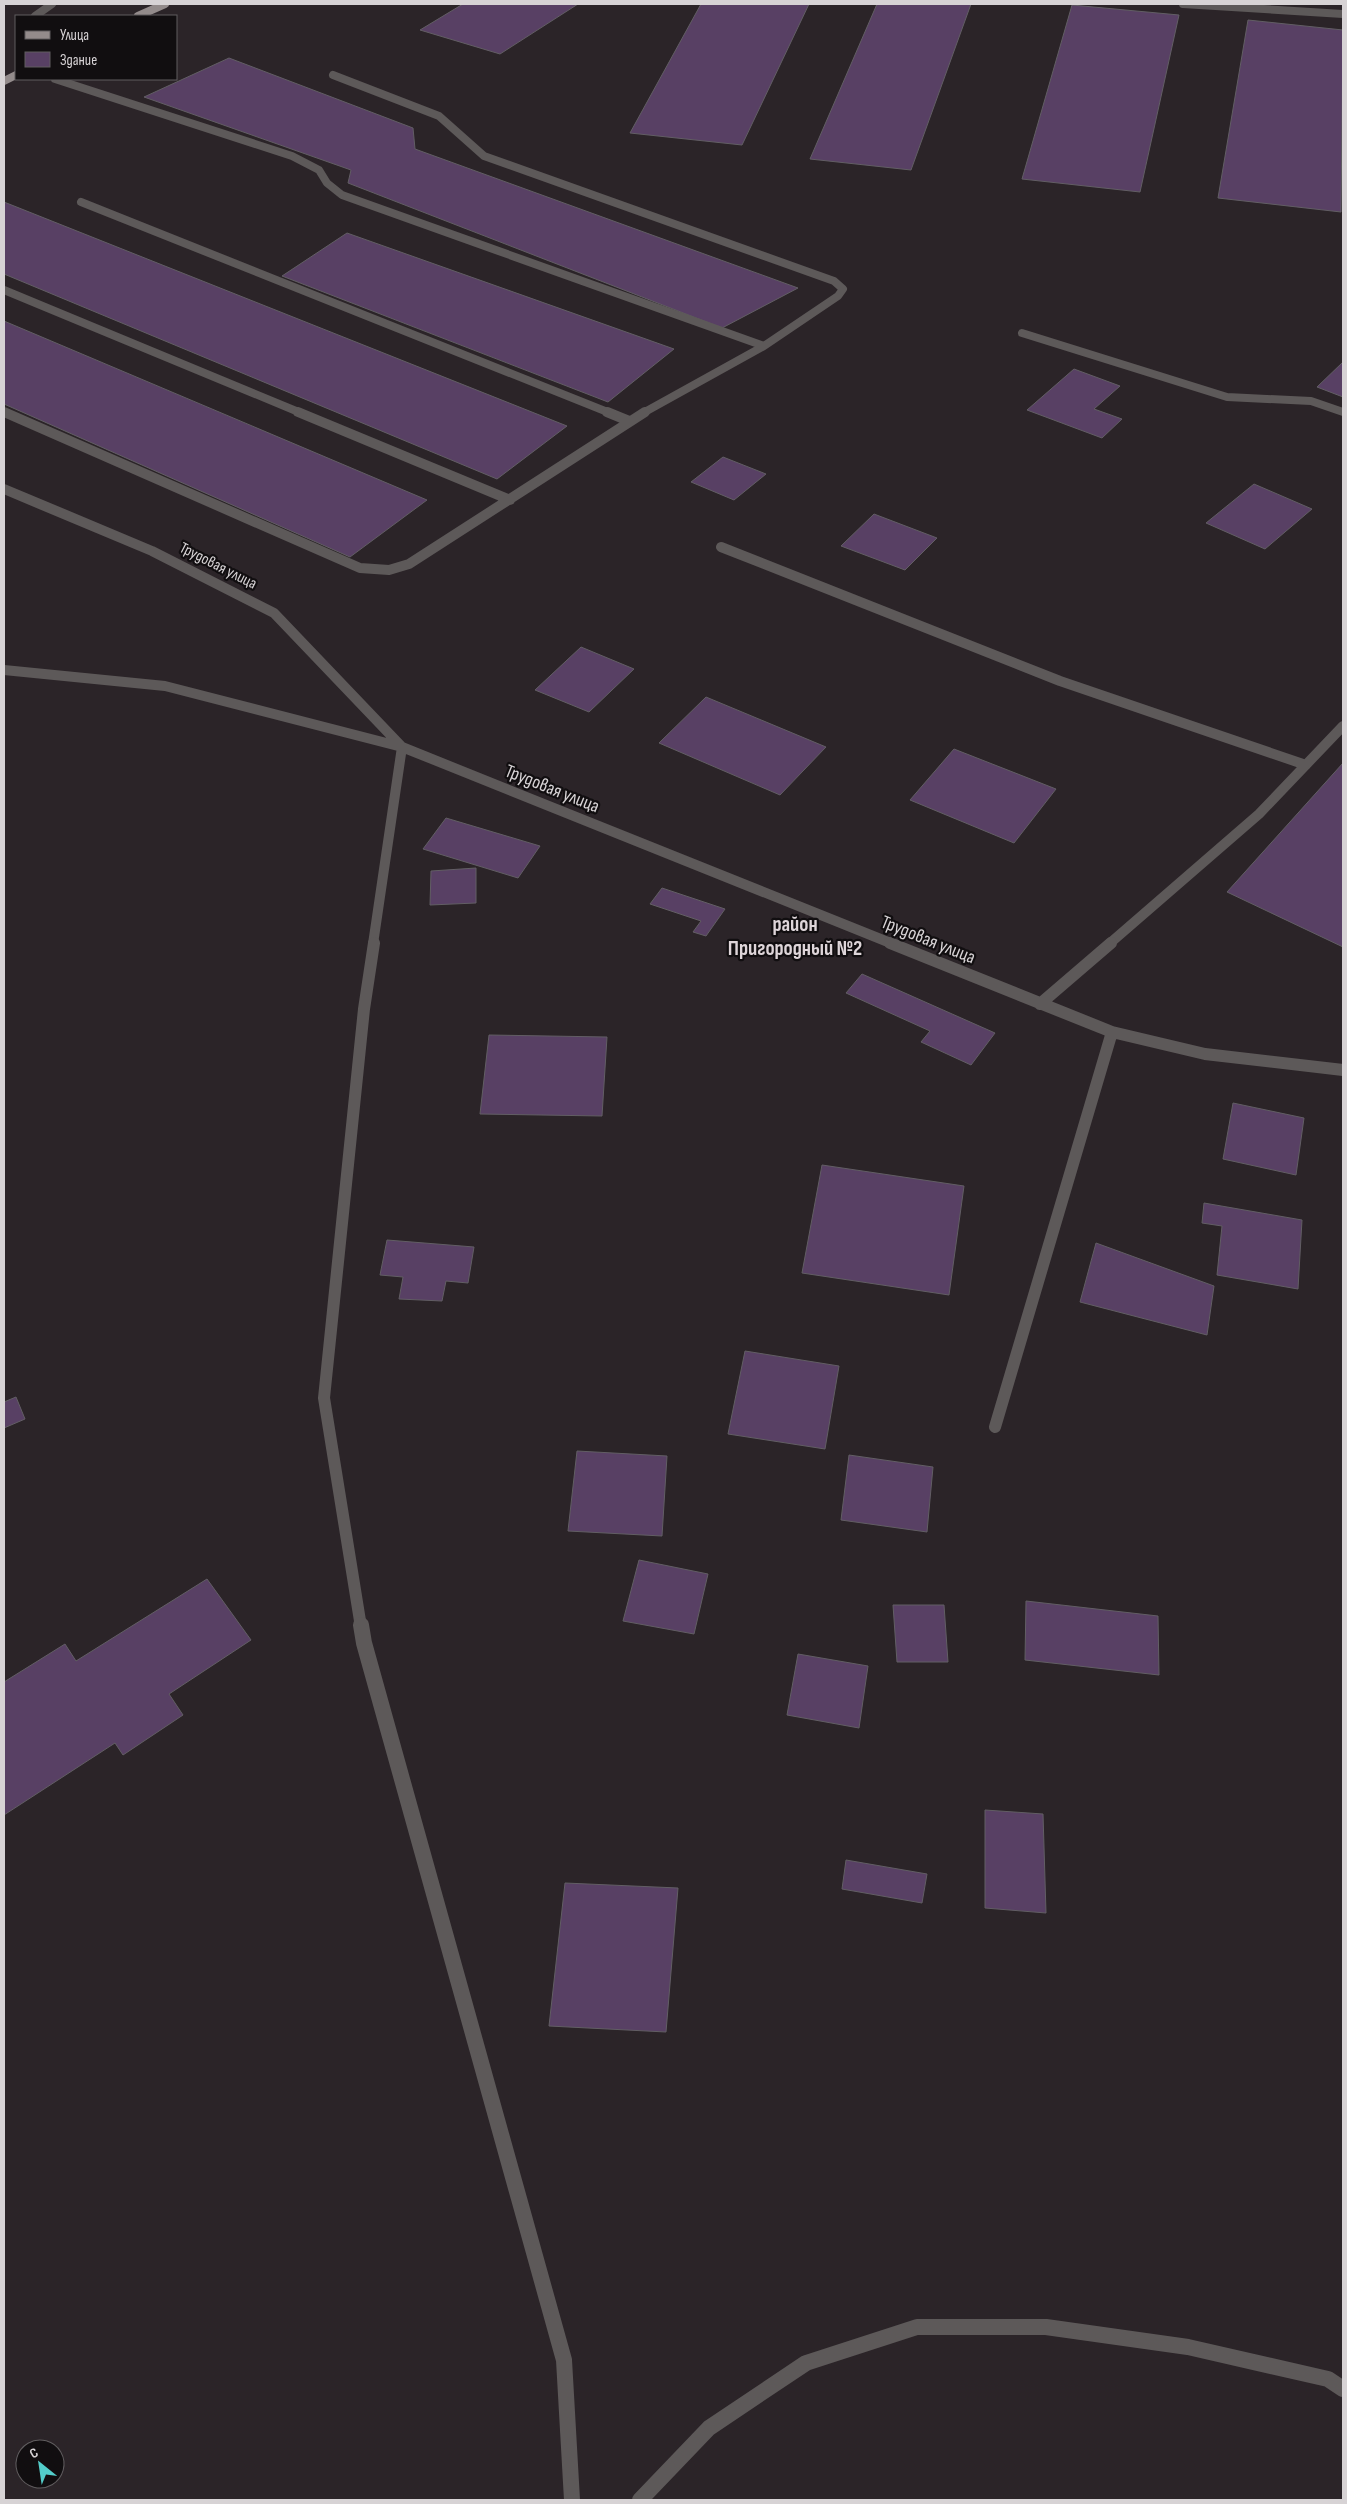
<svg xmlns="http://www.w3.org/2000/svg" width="1347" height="2504" viewBox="0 0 1347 2504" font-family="'Sofia Sans Condensed',sans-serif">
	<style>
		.building { fill: #584064; stroke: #625e64 }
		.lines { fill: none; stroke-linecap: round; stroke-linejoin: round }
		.minor-far3 { stroke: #5d5959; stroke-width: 8 }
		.minor-far2 { stroke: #5d5959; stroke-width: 10 }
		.minor-far1 { stroke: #5d5959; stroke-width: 12 }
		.minor { stroke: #5d5959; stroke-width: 16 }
		.major { stroke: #938b8b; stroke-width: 8 }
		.labels { text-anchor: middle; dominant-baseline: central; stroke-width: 4.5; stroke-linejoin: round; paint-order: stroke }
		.far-street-label { font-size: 16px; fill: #d7d3d5; stroke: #110e10 }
		.street-label { font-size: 19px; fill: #d7d3d5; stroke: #110e10 }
		.quarter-label { font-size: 21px; font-weight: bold; fill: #ded5d9; stroke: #110e10 }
	</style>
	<rect width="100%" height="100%" fill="#2b2428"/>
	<!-- building -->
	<path class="building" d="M463 4H578L500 54 420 30Z
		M701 4H809L742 145 630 133Z
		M877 4H971L911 170 810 159Z
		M1072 5 1179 15 1140 192 1022 179Z
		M1248 20 1343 30 1341 212 1218 198Z
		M229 58 413 128 415 149 798 288 722 328 348 183 351 170 144 97Z
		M4 202 567 426 497 479 4 274Z
		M347 233 674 349 608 402 282 276Z
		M4 321 427 500 350 557 4 404Z
		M1343 362V397L1317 387Z
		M1074 369 1120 386 1094 409 1122 419 1102 438 1027 410Z
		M723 457 766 474 734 500 691 482Z
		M1254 484 1312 509 1265 549 1206 523Z
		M874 514 937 538 905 570 841 546Z
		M581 647 634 669 589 712 535 690Z
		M706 697 826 747 780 795 659 743Z
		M954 749 1056 789 1014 843 910 800Z
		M1343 763V947L1227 892Z
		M446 818 540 846 518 878 423 849Z
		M476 868V903L430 905 431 871Z
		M662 888 725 909 706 936 693 932 701 921 650 904Z
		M862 974 995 1033 971 1065 921 1042 930 1031 846 993Z
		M489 1035 607 1037 602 1116 480 1114Z
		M1233 1103 1304 1118 1296 1175 1223 1159Z
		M822 1165 964 1186 949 1295 802 1273Z
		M1204 1203 1302 1220 1298 1289 1217 1275 1222 1226 1202 1223Z
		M387 1240 474 1247 468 1283 446 1281 442 1301 399 1299 403 1277 380 1275Z
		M1096 1243 1214 1286 1207 1335 1080 1302Z
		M745 1351 839 1366 825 1449 728 1434Z
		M16 1397 25 1419 4 1428V1402Z
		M577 1451 667 1456 662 1536 568 1531Z
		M849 1455 933 1467 927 1532 841 1520Z
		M639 1560 708 1574 694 1634 623 1621Z
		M207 1579 251 1640 169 1694 183 1715 123 1755 115 1743 4 1815V1682L65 1644 76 1661Z
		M1026 1601 1158 1616 1159 1675 1025 1660Z
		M893 1605H944L948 1662H897Z
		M798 1654 868 1666 859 1728 787 1715Z
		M985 1810 1043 1814 1046 1913 985 1908Z
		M846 1860 927 1874 922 1903 842 1889Z
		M565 1883 678 1888 666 2032 549 2026Z"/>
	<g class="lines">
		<!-- minor-far3 -->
		<path class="minor-far3" d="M1183 4 1343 14
			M35 16 52 4
			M55 79 292 156 319 170 327 183 342 195 764 346 838 296 843 289 834 281 484 156 439 116 333 75
			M81 202 610 413
			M4 290 301 413
			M1022 333 1227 397 1311 401 1343 412
			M4 412 7 413
			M643 413 764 346"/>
		<!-- minor-far2 -->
		<path class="minor-far2" d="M4 412 360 568 389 570 409 564 645 412
			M298 412 510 500
			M607 412 629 421
			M4 489 152 551 274 613 402 747 373 944
			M721 547 1060 681 1306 765
			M4 670 165 686 402 747 893 944
			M1109 944 1259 814 1343 726"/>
		<!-- minor-far1 -->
		<path class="minor-far1" d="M890 943 1112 1032 1205 1054 1343 1070
			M1040 1004 1111 943
			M995 1427 1112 1032
			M361 1627 324 1398 364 1009 374 943"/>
		<!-- minor -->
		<path class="minor" d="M361 1625 364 1643 564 2360 572 2500
			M640 2500 709 2428 806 2363 917 2327H1046L1188 2347 1328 2379 1343 2389"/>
		<!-- major -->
		<path class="major" d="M138 16 165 4
			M4 81 16 75"/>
	</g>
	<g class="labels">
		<!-- far-street labels -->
		<g class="far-street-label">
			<text transform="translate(218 566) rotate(27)">Трудовая улица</text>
		</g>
		<!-- street labels -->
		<g class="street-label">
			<text transform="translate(552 789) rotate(22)">Трудовая улица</text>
			<text transform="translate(928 940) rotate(22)">Трудовая улица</text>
		</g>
		<!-- quarter labels -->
		<g class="quarter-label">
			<text x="795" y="924">район<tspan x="795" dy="24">Пригородный №2</tspan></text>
		</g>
	</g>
	<!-- border -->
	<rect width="1347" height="2504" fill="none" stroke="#d7d3d5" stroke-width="10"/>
	<!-- legend -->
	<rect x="15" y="15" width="162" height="65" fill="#110e10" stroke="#605d5f"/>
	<rect x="25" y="31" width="25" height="8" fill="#938b8b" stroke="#605d5f"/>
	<text x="60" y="40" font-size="15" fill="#d7d3d5">Улица</text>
	<rect x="25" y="52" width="25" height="15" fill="#584064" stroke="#605d5f"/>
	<text x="60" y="65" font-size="15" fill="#d7d3d5">Здание</text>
	<!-- north arrow -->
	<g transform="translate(40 2464) rotate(330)"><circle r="24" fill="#110e10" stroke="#605d5f"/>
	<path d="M0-4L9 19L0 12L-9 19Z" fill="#53cdca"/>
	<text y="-8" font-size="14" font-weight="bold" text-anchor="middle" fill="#d7d3d5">С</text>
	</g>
</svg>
